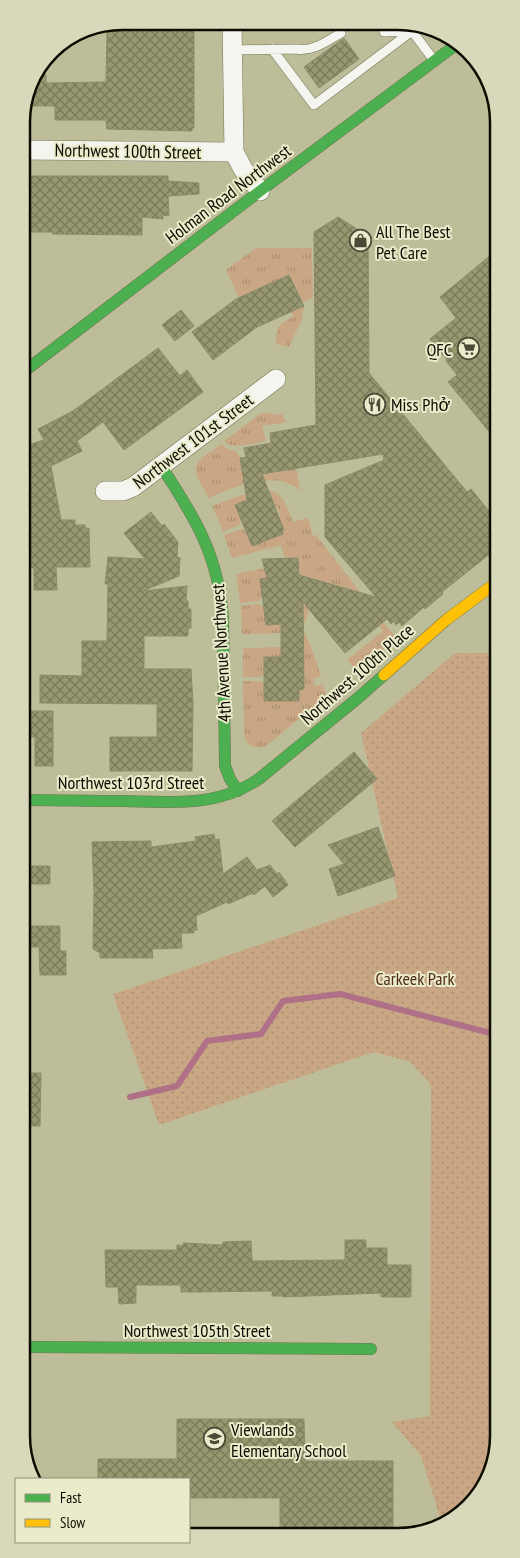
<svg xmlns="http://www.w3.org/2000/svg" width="520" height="1558" viewBox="0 0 520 1558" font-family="'PT Sans Narrow',sans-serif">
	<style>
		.grass { fill: url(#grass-tufts) }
		.park { fill: url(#park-dots) }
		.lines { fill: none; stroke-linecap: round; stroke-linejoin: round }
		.stream { stroke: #b07087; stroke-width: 6 }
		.building { fill: url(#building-cross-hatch); stroke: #8a8b6e }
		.lane-casing { stroke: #737455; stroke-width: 10 }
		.street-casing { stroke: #737455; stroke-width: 20 }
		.fast-casing { stroke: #737455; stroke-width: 12 }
		.slow-casing { stroke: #737455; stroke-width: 12 }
		.lane { stroke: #f5f5f0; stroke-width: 9 }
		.street { stroke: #f5f5f0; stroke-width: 19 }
		.fast { stroke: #4caf50; stroke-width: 11 }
		.slow { stroke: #ffc107; stroke-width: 11 }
		.labels { text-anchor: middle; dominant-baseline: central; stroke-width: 4; stroke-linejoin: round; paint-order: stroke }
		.street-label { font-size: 18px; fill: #0d0c00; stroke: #e9ebca }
		.poi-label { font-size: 18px; fill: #0d0c00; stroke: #e9ebca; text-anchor: start }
		.park-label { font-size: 18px; fill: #522c16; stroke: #e9ebca }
		.rim { fill: none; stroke: #0d0c00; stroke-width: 2.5 }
	</style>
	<defs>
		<pattern id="grass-tufts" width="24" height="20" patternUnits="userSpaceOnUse" patternTransform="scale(1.25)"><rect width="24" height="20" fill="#c9a784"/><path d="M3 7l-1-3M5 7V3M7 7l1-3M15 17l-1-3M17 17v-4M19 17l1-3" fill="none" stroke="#ab8f70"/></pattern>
		<pattern id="park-dots" width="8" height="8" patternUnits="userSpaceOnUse" patternTransform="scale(1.25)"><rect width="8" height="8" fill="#c9a784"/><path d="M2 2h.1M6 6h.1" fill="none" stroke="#ab8f70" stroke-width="1.8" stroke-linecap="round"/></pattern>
		<pattern id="building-cross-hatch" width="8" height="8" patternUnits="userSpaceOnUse" patternTransform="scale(1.25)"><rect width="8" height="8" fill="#979870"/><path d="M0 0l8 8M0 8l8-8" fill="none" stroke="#7a7a5a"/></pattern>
	</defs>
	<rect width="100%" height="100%" fill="#bdbe99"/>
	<!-- grass -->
	<path class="grass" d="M256 248H312L313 298 302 303 289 275 249 293 252 326 226 270Z
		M304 306 302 319 289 347 276 344C276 327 278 324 293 317L291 312Z
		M266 413 276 415 282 414 286 422 262 426 266 441C254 443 234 451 224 441L260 414Z
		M221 444 226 448 237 452 240 458 261 475 288 470V467L296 466 300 491C277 468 234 487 209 498 189 465 191 466 221 444Z
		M268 490C285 493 287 508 293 522L308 518 313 536 316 535 397 639 357 671 347 660 383 631 356 598 319 581 303 628 312 650 321 676 313 678 315 686 323 684 326 697 266 746C256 749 249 747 244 737L243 681H261L264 684 265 701H299V657H264V674L261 677H243V648L281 647V651L303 628 281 629V633L242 634 241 606 259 604 264 608 266 625 300 622 295 575 261 579 262 597 259 601 240 603 236 574 265 568 287 566 281 545 232 558 224 535 241 529 246 531 252 546 283 534 282 530H283L280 519 281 518 276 506H274L266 492 236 505 242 520 239 525 223 532 212 506C231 498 248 492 268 490Z"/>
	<!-- park -->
	<path class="park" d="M455 653H498L499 1442 474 1502 441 1521 421 1456 392 1422 430 1416 431 1085 410 1062 374 1052 159 1125 113 994 398 898 361 733Z"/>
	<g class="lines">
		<!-- stream -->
		<path class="stream" d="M130 1097 177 1086 207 1041 261 1034 283 1001 340 994 498 1035"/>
	</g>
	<!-- building -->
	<path class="building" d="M155 27H193L194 30V128H192V131L107 129 106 120H55V106H28V91L33 75H46V83L106 82 107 29 108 28H155Z
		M344 38 359 59 319 88 304 67Z
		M22 176H168V181L199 183V194L168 196 169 216 163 215V219L142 217V235L53 234 52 232H22Z
		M338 217 368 236 369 373 467 492 471 489 497 521V548L442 592 443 594 425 609 424 607 402 626 399 622 396 625 394 621 391 624 387 619 345 653 303 602 304 689 299 690V701H264V657H281V624L266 625 260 579 267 578 262 559 298 558 299 575 376 597 325 537V485L384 460 383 454 262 474 284 530H282L283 534 252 546 235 505 247 500 240 458 246 457 244 448 271 443 270 433 316 425 314 232Z
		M497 250V441L448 382 457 375 446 361 447 360 430 339 456 318 440 297Z
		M289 275 304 306 257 327 213 360 192 332 236 299Z
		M181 310 194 326 175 341 162 325Z
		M158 348 180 376 187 370 203 392 124 450 103 422 77 441 82 451 51 466 61 520H75V525H85V528H89L90 567H56L57 590H34V568H22V508L29 507 22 468V447L44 440 38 429 73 411Z
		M151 512 162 526 164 524 178 542 177 557 180 558 179 576 143 591 187 586 186 601H188V609H191V628H188V636H144V669H191L193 704 192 771H110V737H157V704L40 703V675L82 676V641H107L108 584H105L108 557 145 559 124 533Z
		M22 711H53V766H35V737H22Z
		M354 752 377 779 295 847 272 821Z
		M378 827 395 876 338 896 329 869 344 864 328 845Z
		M214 834 215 840 219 839 223 874 247 857 257 870 270 865 277 874 279 872 288 885 273 897 265 886 254 895 253 893 228 904 227 902 196 916 197 930H194V933H181L182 948 152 949 153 958H100V953L93 949 94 892 92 842 151 841V847L196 841 195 837Z
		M22 866H50V884H22Z
		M28 926H60V951H66V975H40L39 947H28Z
		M23 1073H41L40 1126H23Z
		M345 1240H366V1248H387V1265H411V1297H381V1293L283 1297V1296H272V1291L194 1292H181V1285H136V1303L119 1304 118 1287H106L105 1250H177V1245L183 1246V1243L223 1245V1242L251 1241 252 1261 345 1260Z
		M177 1419H304L305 1461H393V1529H280V1498H189V1479H98V1459H177Z"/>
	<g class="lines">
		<defs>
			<path id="lane" d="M384 32 412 31 433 59
				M272 49 314 105 412 31
				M232 50 296 49C313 52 327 41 341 33"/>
			<path id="street" d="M232 22 234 152 243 169 260 191
				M22 150 234 152
				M105 491H123L133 487 276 379"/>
			<path id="fast" d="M22 373 260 191 457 44
				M161 466C195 517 219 557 223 619L225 766 230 779 238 791
				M22 800C55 800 89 801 122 801 172 802 218 808 260 778L358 698 384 675
				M23 1347 371 1349"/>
			<path id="slow" d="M384 675 446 620 497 582"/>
		</defs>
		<!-- lane casing -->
		<use href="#lane" class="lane-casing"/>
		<!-- street casing -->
		<use href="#street" class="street-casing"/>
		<!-- fast casing -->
		<use href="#fast" class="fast-casing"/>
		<!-- slow casing -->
		<use href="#slow" class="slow-casing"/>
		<!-- lane -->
		<use href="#lane" class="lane"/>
		<!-- street -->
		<use href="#street" class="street"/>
		<!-- fast -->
		<use href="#fast" class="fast"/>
		<!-- slow -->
		<use href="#slow" class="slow"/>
	</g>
	<!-- icons -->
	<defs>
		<symbol id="shop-ring" viewBox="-11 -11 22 22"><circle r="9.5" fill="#e9ebca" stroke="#4b4a36" stroke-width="1.5"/><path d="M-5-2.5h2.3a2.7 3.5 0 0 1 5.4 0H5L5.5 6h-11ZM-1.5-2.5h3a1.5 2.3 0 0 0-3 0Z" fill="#4b4a36"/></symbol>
		<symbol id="supermarket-ring" viewBox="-11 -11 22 22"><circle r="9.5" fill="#e9ebca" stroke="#4b4a36" stroke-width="1.5"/><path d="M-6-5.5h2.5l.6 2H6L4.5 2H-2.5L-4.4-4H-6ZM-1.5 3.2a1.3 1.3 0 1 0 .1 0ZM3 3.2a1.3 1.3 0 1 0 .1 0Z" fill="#4b4a36"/></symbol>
		<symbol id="restaurant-ring" viewBox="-11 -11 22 22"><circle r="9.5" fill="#e9ebca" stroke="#4b4a36" stroke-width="1.5"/><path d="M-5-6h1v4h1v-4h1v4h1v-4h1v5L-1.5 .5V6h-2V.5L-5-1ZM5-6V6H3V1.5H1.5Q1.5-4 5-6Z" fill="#4b4a36"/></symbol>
		<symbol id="school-ring" viewBox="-11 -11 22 22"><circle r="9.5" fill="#e9ebca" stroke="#4b4a36" stroke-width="1.5"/><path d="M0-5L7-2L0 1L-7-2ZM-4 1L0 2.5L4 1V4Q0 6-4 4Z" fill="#4b4a36"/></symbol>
	</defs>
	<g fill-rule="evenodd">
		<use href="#shop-ring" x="348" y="228" width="25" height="25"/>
		<use href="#supermarket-ring" x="456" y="336" width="25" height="25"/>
		<use href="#restaurant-ring" x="362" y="392" width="25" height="25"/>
		<use href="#school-ring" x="202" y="1426" width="25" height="25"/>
	</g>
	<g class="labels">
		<!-- street labels -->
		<g class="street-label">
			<text transform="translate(128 151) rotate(1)">Northwest 100th Street</text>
			<text transform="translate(228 194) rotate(-37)">Holman Road Northwest</text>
			<text transform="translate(193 441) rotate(-37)">Northwest 101st Street</text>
			<text transform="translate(221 653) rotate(-93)">4th Avenue Northwest</text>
			<text transform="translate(357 674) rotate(-41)">Northwest 100th Place</text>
			<text x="131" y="782">Northwest 103rd Street</text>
			<text x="197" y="1330">Northwest 105th Street</text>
		</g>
		<!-- poi labels -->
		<g class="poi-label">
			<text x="376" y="231">All The Best<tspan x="376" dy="21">Pet Care</tspan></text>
			<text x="452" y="349" text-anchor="end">QFC</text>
			<text x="391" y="404">Miss Phở</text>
			<text x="231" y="1429">Viewlands<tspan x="231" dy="21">Elementary School</tspan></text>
		</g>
		<!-- park labels -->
		<g class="park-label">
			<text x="415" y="978">Carkeek Park</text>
		</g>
	</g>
	<!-- crop -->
	<path d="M0 0H520V1558H0ZM122 30H398A92 92 0 0 1 490 122V1436A92 92 0 0 1 398 1528H122A92 92 0 0 1 30 1436V122A92 92 0 0 1 122 30Z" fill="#d7d9ba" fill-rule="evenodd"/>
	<path class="rim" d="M122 30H398A92 92 0 0 1 490 122V1436A92 92 0 0 1 398 1528H122A92 92 0 0 1 30 1436V122A92 92 0 0 1 122 30Z"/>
	<!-- legend -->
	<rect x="15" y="1478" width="175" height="65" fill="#e9ebca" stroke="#919279"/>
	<rect x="25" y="1494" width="25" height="8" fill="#4caf50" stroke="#919279"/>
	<text x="60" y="1503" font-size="15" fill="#0d0c00">Fast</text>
	<rect x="25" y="1519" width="25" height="8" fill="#ffc107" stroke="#919279"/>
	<text x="60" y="1528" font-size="15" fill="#0d0c00">Slow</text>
</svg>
